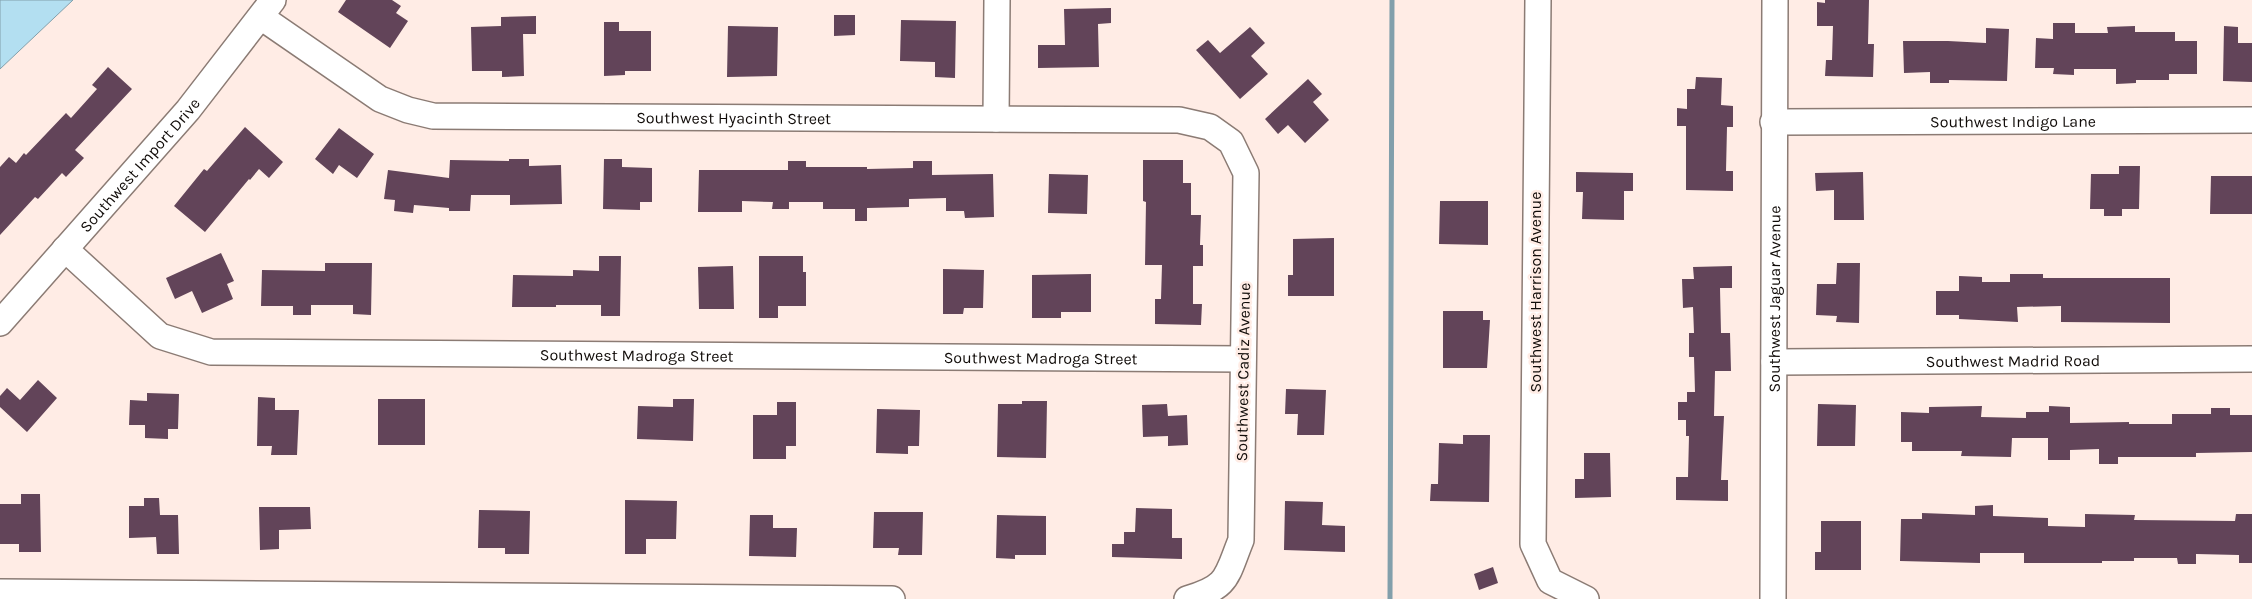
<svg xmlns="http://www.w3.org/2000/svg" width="2252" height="599" viewBox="0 0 2252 599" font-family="Karla,sans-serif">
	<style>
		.water { fill: #b3dff1; stroke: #829fab }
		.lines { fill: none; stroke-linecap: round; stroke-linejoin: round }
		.stream { stroke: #829fab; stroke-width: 5 }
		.building { fill: #624459 }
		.minor-casing { stroke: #8b7b74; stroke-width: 28 }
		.minor { stroke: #fff; stroke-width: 25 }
		.labels { text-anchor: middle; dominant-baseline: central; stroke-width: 5; stroke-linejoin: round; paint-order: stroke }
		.street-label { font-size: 16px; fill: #100b08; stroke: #ffece5 }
	</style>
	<rect width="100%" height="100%" fill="#ffece5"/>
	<!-- water -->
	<path class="water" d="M0 0H73L0 69Z"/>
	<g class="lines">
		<!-- stream -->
		<path class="stream" d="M1390 599 1392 0"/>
	</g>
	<!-- building -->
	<path class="building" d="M346 0H392L401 6 396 13 408 21 390 48 338 12Z
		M1825 0H1869L1868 44H1874L1873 77 1825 76 1826 60H1832L1833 26H1817V2L1825 3Z
		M1111 8V23L1098 24 1099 67 1038 68V45H1065L1064 9Z
		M834 15H855V35L834 36Z
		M536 16V34H523L524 76 502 77V71H472L471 27 501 26V17Z
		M901 20 956 21 955 78 935 77V62L900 61Z
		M604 22H619V31H651V71H625V75L604 76Z
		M2053 23H2075V33H2108L2107 27 2135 26V32H2175V41H2197V74H2169V80H2136V83L2116 84V69H2074V75L2053 74 2054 68H2035L2036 38 2053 39Z
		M728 26 778 27 777 76 727 77Z
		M2224 26 2238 27V43H2252V82L2223 81Z
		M1250 27 1265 43 1251 56 1268 74 1240 99 1196 50 1208 40 1220 53Z
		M1986 28 2009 29 2007 81 1949 80V83H1930V72L1904 73 1903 41H1948L1986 43Z
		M108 67 132 89 75 150 84 158 66 177 62 173 38 199 35 197 0 235V167L9 157 16 163 24 153 26 155 66 113 71 118 97 89 92 85Z
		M1696 77 1722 78 1721 105 1733 106V127H1727L1726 171H1733V191L1686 190V126H1677V108L1687 109V89H1695Z
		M1308 79 1322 94 1313 102 1329 120 1305 143 1288 125 1278 134 1265 119Z
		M245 127 283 162 269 178 259 169 250 180 249 179 205 232 174 206 204 169 207 171Z
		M339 128 374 154 357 178 339 165 333 174 315 159Z
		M509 159H529V166L561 165 562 204 510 205V195H471L470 211H449V208L414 205 413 213 394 211 395 200 384 199 388 170 449 178 450 160 509 161Z
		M604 159H622V167L652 168V202H640V210L603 209Z
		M1143 160H1183V183H1191V215H1201L1200 245H1203V266H1193V304H1202L1201 325 1155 324V299H1161L1162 265H1145L1146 202 1143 201Z
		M788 161H806V167H867V169L913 168V161H932V175L993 174 994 217 965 218 964 211H946V198L909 199V207L867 208V221H855V209H823V202H789V209H772L773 202 742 201V212H698L699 170H788Z
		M2119 166H2140L2139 209H2122V216H2104V209H2090L2091 174H2119Z
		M1576 172 1633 173V191H1624V220L1582 219 1583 192H1576Z
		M1863 172 1864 220H1834V190L1816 191 1815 173Z
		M1049 174 1088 175 1087 214 1048 213Z
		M2211 176H2252V214H2210Z
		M1440 201H1488V245L1439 244Z
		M1334 238V296H1288V275H1293V239Z
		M221 253 234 281 227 284 233 299 202 313 192 291 175 299 166 278Z
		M599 256H621L620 316H601V305H556V307H512L513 275 573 276V270L599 271Z
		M759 256H803V272H806V306H778V318H759Z
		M325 263H372L371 315 353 314V305H311V315H293V306H261L262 270 325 271Z
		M1837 263H1860L1859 323 1836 322 1837 316 1816 315 1817 284H1836Z
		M733 266 734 309H699L698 267Z
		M1732 266V288H1720L1721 333H1730L1731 371H1715L1714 416H1724L1721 480H1728V501L1676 500V477H1688L1689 436H1686V420H1678V402H1687V392H1695L1694 357H1689V333H1694L1693 307 1683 308 1682 279H1694L1693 267Z
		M943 269 984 270 983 308H964L963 314H943Z
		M1091 274V312H1061V318H1032V275Z
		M2010 274H2043V278H2170V323L2061 322V306L2017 307 2018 322 1959 319V315H1936V291H1959V276L1982 277V282H2010Z
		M1443 311H1483V320H1490L1487 368H1443Z
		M38 380 57 398 27 432 0 407V396L7 388 20 400Z
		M1286 389 1326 390 1324 435H1297L1298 414H1285Z
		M147 393 179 394 178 429H168V439L145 438V425H129L130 400 147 401Z
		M258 397 275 398V410H299L297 455H271L272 446H257Z
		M378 399H425V445H378Z
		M673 399H694L693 441 637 439 638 406 673 407Z
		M1022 401H1047L1046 458 997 457 998 404H1022Z
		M777 402H796V446H786V459H753V415H777Z
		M1167 404 1168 416 1187 415 1188 445 1168 446V436L1143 437 1142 405Z
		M1818 404 1856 405 1855 446H1817Z
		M1982 406 1981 417 2026 418V412H2049V406L2070 407V423L2129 422V424H2172V414H2211V408H2230V415H2252V452L2196 453V457H2118V464H2099V449L2070 450V460H2048V438H2012L2011 457 1961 456 1962 451H1912V442H1901V412L1929 413V407Z
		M877 409 920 410 919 446H908V454L876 453Z
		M1463 435H1490L1489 502 1430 501 1431 484H1438L1439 443 1463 444Z
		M1584 453H1610L1611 497 1575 498V479H1584Z
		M21 494H40L41 552H19V544H0V504H21Z
		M144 498H159L160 515H178L179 554H157L156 537 129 538V506H144Z
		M625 500 677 501 676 539H646V554H625Z
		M1285 501 1323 502 1322 525 1345 526V552L1284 550Z
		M1993 505V516L2048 518V526L2085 527V514L2135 515 2134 520 2235 521 2236 514H2252V563H2239V555L2196 554V564H2178L2177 558H2134V561H2102V563H2024V553H1980V563L1900 561 1901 519H1922V513L1975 515V506Z
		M259 507H310L311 529 279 530V549L260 550Z
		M1136 508 1172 509V538H1182V559L1112 557V544H1124V532H1135Z
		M479 510 530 511 529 554H505V548H478Z
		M874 512H923L922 555H898L899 548H873Z
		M750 515H773V528H797L796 557 749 556Z
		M997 515 1046 516V555H1015V559L996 558Z
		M1821 521H1861V570H1815V552H1821Z
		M1493 567 1498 583 1479 590 1474 574Z"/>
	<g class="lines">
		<defs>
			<g id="minor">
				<path d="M1538 0 1533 544 1550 581 1586 599"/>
				<path id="s1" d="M261 17 380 99 408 110 433 116 1179 120 1210 127 1231 142 1246 173 1241 540C1226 577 1229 587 1187 599"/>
				<path d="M996 119 997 0"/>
				<path id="s2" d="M1773 122 2252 120"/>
				<path id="s3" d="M65 249 160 336 211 352 1243 359"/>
				<path id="s4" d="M0 323 188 110 273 0"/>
				<path id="s5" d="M1774 362 2252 359"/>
				<path d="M0 592 892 599"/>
				<path id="s6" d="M1773 599 1775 0"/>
			</g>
		</defs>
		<!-- minor casing -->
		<use href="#minor" class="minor-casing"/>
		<!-- minor -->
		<use href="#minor" class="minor"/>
	</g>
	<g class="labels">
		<!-- street labels -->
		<g class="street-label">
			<text stroke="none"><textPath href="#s1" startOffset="501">Southwest Hyacinth Street</textPath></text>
			<text stroke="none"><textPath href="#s2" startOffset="240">Southwest Indigo Lane</textPath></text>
			<text stroke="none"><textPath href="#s4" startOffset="211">Southwest Import Drive</textPath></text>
			<text transform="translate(1535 292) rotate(-90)">Southwest Harrison Avenue</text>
			<text stroke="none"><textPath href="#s6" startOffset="300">Southwest Jaguar Avenue</textPath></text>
			<text stroke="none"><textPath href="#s3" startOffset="608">Southwest Madroga Street</textPath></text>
			<text stroke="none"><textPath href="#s3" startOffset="1012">Southwest Madroga Street</textPath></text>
			<text stroke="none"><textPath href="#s5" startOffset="239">Southwest Madrid Road</textPath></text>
			<text transform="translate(1243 372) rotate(-89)">Southwest Cadiz Avenue</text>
		</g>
	</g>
</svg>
